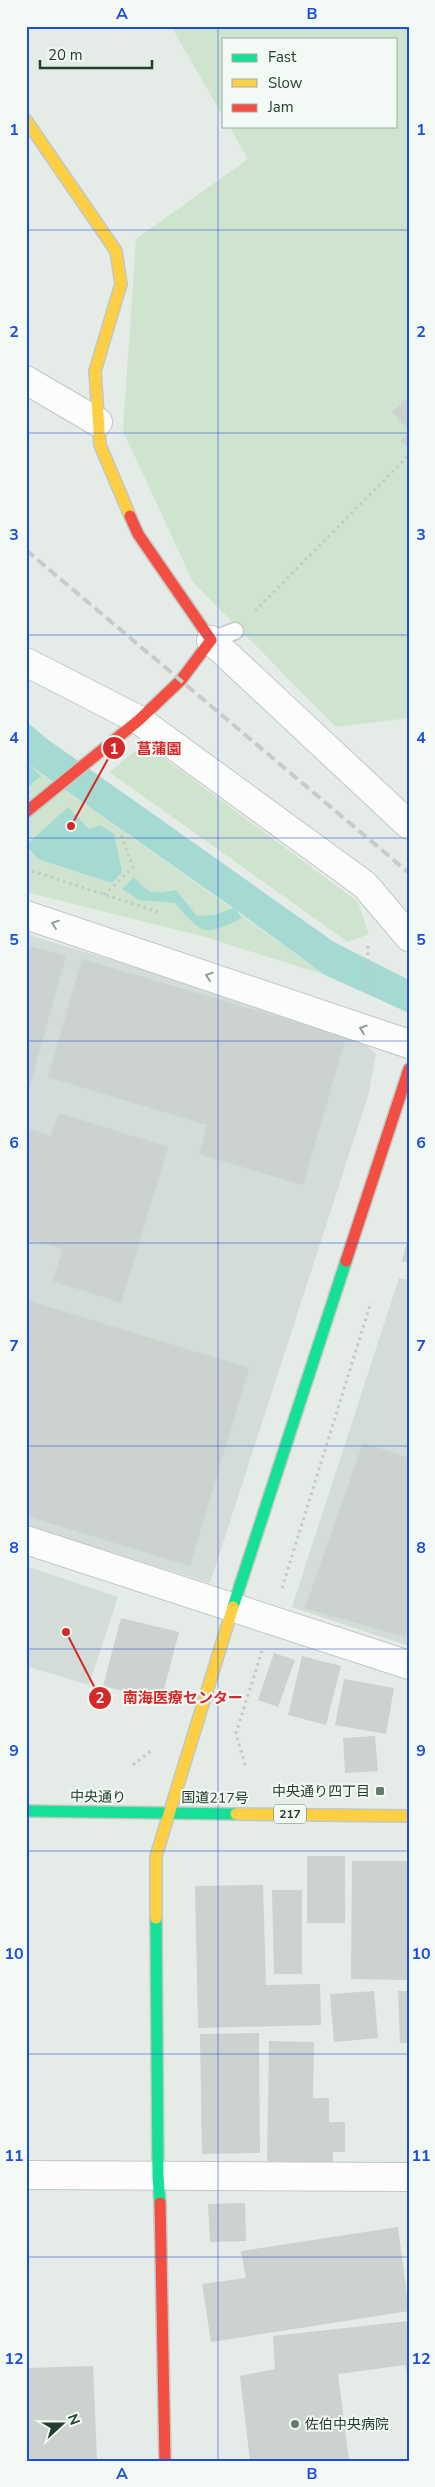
<svg xmlns="http://www.w3.org/2000/svg" width="435" height="2487" viewBox="0 0 435 2487" font-family="'Nunito Sans','Noto Sans JP',sans-serif">
	<style>
		.built { fill: #d3dcd6 }
		.green { fill: #cee4cf }
		.water { fill: #a5dad3 }
		.building { fill: #ccd2ce }
		.lines { fill: none; stroke-linecap: round; stroke-linejoin: round }
		.lane-casing { stroke: #c2c8c4; stroke-width: 19 }
		.street-casing { stroke: #c2c8c4; stroke-width: 30 }
		.fast-casing { stroke: #c1c8c4; stroke-width: 14 }
		.slow-casing { stroke: #c1c8c4; stroke-width: 14 }
		.jam-casing { stroke: #c1c8c4; stroke-width: 14 }
		.path { stroke: #c1cbc5; stroke-width: 3; stroke-dasharray: 2.5 4; stroke-linecap: butt }
		.lane { stroke: #fbfcfb; stroke-width: 16 }
		.street { stroke: #fbfcfb; stroke-width: 28 }
		.fast { stroke: #16e098; stroke-width: 11 }
		.slow { stroke: #ffcf43; stroke-width: 11 }
		.jam { stroke: #f24e42; stroke-width: 11 }
		.rail { stroke: #c7ccc9; stroke-width: 4; stroke-dasharray: 10 5; stroke-linecap: butt }
		.oneway { stroke: #8e9d96 }
		.grid { fill: none; stroke: #1d4ed8; stroke-width: 1; stroke-opacity: 0.55 }
		.poi-dot { fill: #667b70; stroke: #f3f9f5; stroke-width: 2 }
		.labels { text-anchor: middle; dominant-baseline: central; stroke-width: 4; stroke-linejoin: round; paint-order: stroke }
		.shield { fill: #f3f9f5; stroke: #61766b; stroke-width: 1 }
		.shield-label { font-size: 12px; font-weight: bold; fill: #223e30 }
		.poi-label { font-size: 14px; fill: #223e30; stroke: #f3f9f5; text-anchor: end }
		.street-label { font-size: 14px; fill: #223e30; stroke: #f3f9f5 }
		.leader { fill: none; stroke: #d62828; stroke-width: 2 }
		.callout-dot { fill: #d62828; stroke: #f3f9f5; stroke-width: 2 }
		.mark-label { font-size: 15px; text-anchor: middle; font-weight: bold; fill: #fff }
		.callout-label { font-size: 15px; text-anchor: middle; font-weight: bold; fill: #d62828; stroke: #f3f9f5; stroke-width: 4; stroke-linejoin: round; paint-order: stroke }
		.neatline { fill: none; stroke: #1d4ed8; stroke-width: 2 }
		.grid-label { font-size: 16px; text-anchor: middle; font-weight: bold; fill: #1d4ed8 }
	</style>
	<rect width="100%" height="100%" fill="#e5ebe7"/>
	<!-- built -->
	<path class="built" d="M26 934 355 1034 376 1054 368 1096 210 1583 26 1526Z
		M399 1278 409 1280V1646L292 1607Z
		M26 1566 118 1597 89 1685 26 1666Z"/>
	<!-- green -->
	<path class="green" d="M409 26V718L336 727 193 582 123 431 136 239 248 159 229 126H396V39H224V118L171 26Z
		M145 744 358 902 369 934 348 942 109 772Z
		M26 762 325 975 205 937 30 893 26 890Z"/>
	<!-- water -->
	<path class="water" d="M26 721 47 739 334 942 409 980V1013L325 975 236 910 242 918C203 937 203 935 175 903L139 900 122 889 134 877C149 895 154 894 176 890L197 916 214 915 233 908 27 763 41 776 26 789Z
		M68 807 89 829 100 825 114 834 122 872 112 883 38 859 26 845Z"/>
	<!-- building -->
	<path class="building" d="M409 396V431L392 412Z
		M409 433V449L400 441Z
		M26 945 66 956 27 1096 26 1095Z
		M82 959 346 1037 303 1185 199 1154 207 1125 48 1077Z
		M59 1113 168 1147 121 1303 53 1281 63 1249 30 1240 26 1250V1128L51 1136Z
		M408 1239H409V1263L402 1261Z
		M26 1300 249 1368 190 1566 26 1516Z
		M363 1443 409 1458V1638L305 1608Z
		M121 1618 179 1632 161 1701 103 1686Z
		M274 1653 295 1660 278 1707 258 1700Z
		M302 1656 341 1666 326 1725 288 1715Z
		M344 1679 394 1688 386 1734 335 1725Z
		M375 1736 378 1771 345 1773 343 1738Z
		M307 1856H345V1923H307Z
		M352 1861H409V1980L351 1979Z
		M263 1885 266 1985 320 1984 321 2025 198 2028 195 1886Z
		M272 1890H302V1974H274Z
		M374 1991 378 2038 334 2042 330 1994Z
		M398 1991H409V2043H400Z
		M259 2033 260 2153 202 2154 200 2034Z
		M269 2041 314 2042 313 2098H329V2122H345V2152H333V2167L267 2166Z
		M245 2203 246 2241 210 2242 208 2204Z
		M398 2227 409 2311 211 2342 202 2284 246 2278 241 2251Z
		M409 2321V2382L405 2365 338 2374 349 2461H250L240 2376 275 2369 273 2336Z
		M93 2366 97 2461H26V2368Z"/>
	<g class="lines">
		<defs>
			<path id="lane" d="M211 640 235 631"/>
			<path id="street" d="M26 380 98 422
				M211 640 409 825
				M26 662 139 720 365 885 409 937
				M26 915 409 1044
				M26 1540 409 1665
				M26 2175 409 2177"/>
			<path id="fast" d="M233 1607 346 1261
				M26 1811 236 1814
				M156 1918 158 2177 160 2203"/>
			<path id="slow" d="M26 120 116 251 121 284 95 371 100 445 130 516
				M236 1814 409 1816
				M156 1918V1856L233 1607"/>
			<path id="jam" d="M26 812 139 720 181 680 211 640 138 534 130 516
				M346 1261 409 1069
				M160 2203 165 2461"/>
		</defs>
		<!-- lane casing -->
		<use href="#lane" class="lane-casing"/>
		<!-- street casing -->
		<use href="#street" class="street-casing"/>
		<!-- fast casing -->
		<use href="#fast" class="fast-casing"/>
		<!-- slow casing -->
		<use href="#slow" class="slow-casing"/>
		<!-- jam casing -->
		<use href="#jam" class="jam-casing"/>
		<!-- path -->
		<path class="path" d="M255 611 409 455
			M26 869 158 912
			M104 895 133 867 121 835
			M367 994 368 944
			M282 1588 371 1302
			M133 1765 153 1749
			M245 1765 236 1733 262 1651"/>
		<!-- lane -->
		<use href="#lane" class="lane"/>
		<!-- street -->
		<use href="#street" class="street"/>
		<!-- fast -->
		<use href="#fast" class="fast"/>
		<!-- slow -->
		<use href="#slow" class="slow"/>
		<!-- jam -->
		<use href="#jam" class="jam"/>
		<!-- rail -->
		<path class="rail" d="M26 550 409 873"/>
	</g>
	<!-- one-way arrows -->
	<defs><path id="oneway-chevron" d="M-2-3.5L2.5 0L-2 3.5" fill="none" stroke-width="1.6" stroke-linecap="round" stroke-linejoin="round" transform="scale(1.25)"/></defs>
	<g class="oneway">
		<use href="#oneway-chevron" transform="translate(55 924) rotate(-161)"/>
		<use href="#oneway-chevron" transform="translate(209 976) rotate(-161)"/>
		<use href="#oneway-chevron" transform="translate(363 1029) rotate(-161)"/>
	</g>
	<!-- grid -->
	<path class="grid" d="M218 26V2461M26 230H409M26 433H409M26 635H409M26 838H409M26 1041H409M26 1243H409M26 1446H409M26 1649H409M26 1851H409M26 2054H409M26 2257H409"/>
	<!-- markers -->
	<g class="poi-dot">
		<rect x="375" y="1786" width="10" height="10" rx="2.5"/>
		<circle cx="295" cy="2424" r="5"/>
	</g>
	<g class="labels">
		<!-- shield labels -->
		<rect class="shield" x="274" y="1804.5" width="32" height="19" rx="4"/>
		<g class="shield-label">
			<text x="290" y="1814">217</text>
		</g>
		<!-- poi labels -->
		<g class="poi-label">
			<text x="370" y="1791">中央通り四丁目</text>
			<text x="305" y="2424" text-anchor="start">佐伯中央病院</text>
		</g>
		<!-- street labels -->
		<g class="street-label">
			<text transform="translate(98 1797) rotate(1)">中央通り</text>
			<text transform="translate(215 1798) rotate(1)">国道217号</text>
		</g>
	</g>
	<!-- callouts -->
	<path class="leader" d="M71 826L114 748M66 1632L100 1698"/>
	<g class="callout-dot">
		<circle cx="71" cy="826" r="5"/>
		<circle cx="66" cy="1632" r="5"/>
		<circle cx="114" cy="748" r="12"/>
		<circle cx="100" cy="1698" r="12"/>
	</g>
	<g class="mark-label">
		<text x="114" y="754">1</text>
		<text x="100" y="1703">2</text>
	</g>
	<g class="callout-label">
		<text x="159" y="754">菖蒲園</text>
		<text x="183" y="1703">南海医療センター</text>
	</g>
	<!-- border -->
	<rect width="435" height="2487" fill="none" stroke="#f3f9f5" stroke-width="55"/>
	<!-- legend -->
	<rect x="222" y="38" width="175" height="90" fill="#f3f9f5" stroke="#9faea6"/>
	<rect x="232" y="54" width="25" height="8" fill="#16e098" stroke="#9faea6"/>
	<text x="268" y="62" font-size="15" fill="#223e30">Fast</text>
	<rect x="232" y="79" width="25" height="8" fill="#ffcf43" stroke="#9faea6"/>
	<text x="268" y="88" font-size="15" fill="#223e30">Slow</text>
	<rect x="232" y="104" width="25" height="8" fill="#f24e42" stroke="#9faea6"/>
	<text x="268" y="112" font-size="15" fill="#223e30">Jam</text>
	<!-- north arrow -->
	<g transform="translate(62 2424) rotate(69)" stroke="#f3f9f5" stroke-width="4" paint-order="stroke">
	<path d="M0-4L9 19L0 12L-9 19Z" fill="#223e30"/>
	<text y="-8" font-size="14" font-weight="bold" text-anchor="middle" fill="#223e30">N</text>
	</g>
	<!-- scale -->
	<path d="M40 60v8h112v-8" fill="none" stroke="#223e30" stroke-width="2.5"/>
	<text x="48" y="60" font-size="15" fill="#223e30" stroke="#f3f9f5" stroke-width="4" paint-order="stroke">20 m</text>
	<rect x="28" y="28" width="380" height="2432" class="neatline"/>
	<g class="grid-label">
		<text x="122" y="19">A</text>
		<text x="312" y="19">B</text>
		<text x="14" y="135">1</text>
		<text x="421" y="135">1</text>
		<text x="14" y="337">2</text>
		<text x="421" y="337">2</text>
		<text x="14" y="540">3</text>
		<text x="421" y="540">3</text>
		<text x="14" y="743">4</text>
		<text x="421" y="743">4</text>
		<text x="14" y="945">5</text>
		<text x="421" y="945">5</text>
		<text x="14" y="1148">6</text>
		<text x="421" y="1148">6</text>
		<text x="14" y="1351">7</text>
		<text x="421" y="1351">7</text>
		<text x="14" y="1553">8</text>
		<text x="421" y="1553">8</text>
		<text x="14" y="1756">9</text>
		<text x="421" y="1756">9</text>
		<text x="14" y="1959">10</text>
		<text x="421" y="1959">10</text>
		<text x="14" y="2161">11</text>
		<text x="421" y="2161">11</text>
		<text x="14" y="2364">12</text>
		<text x="421" y="2364">12</text>
		<text x="122" y="2479">A</text>
		<text x="312" y="2479">B</text>
	</g>
</svg>
